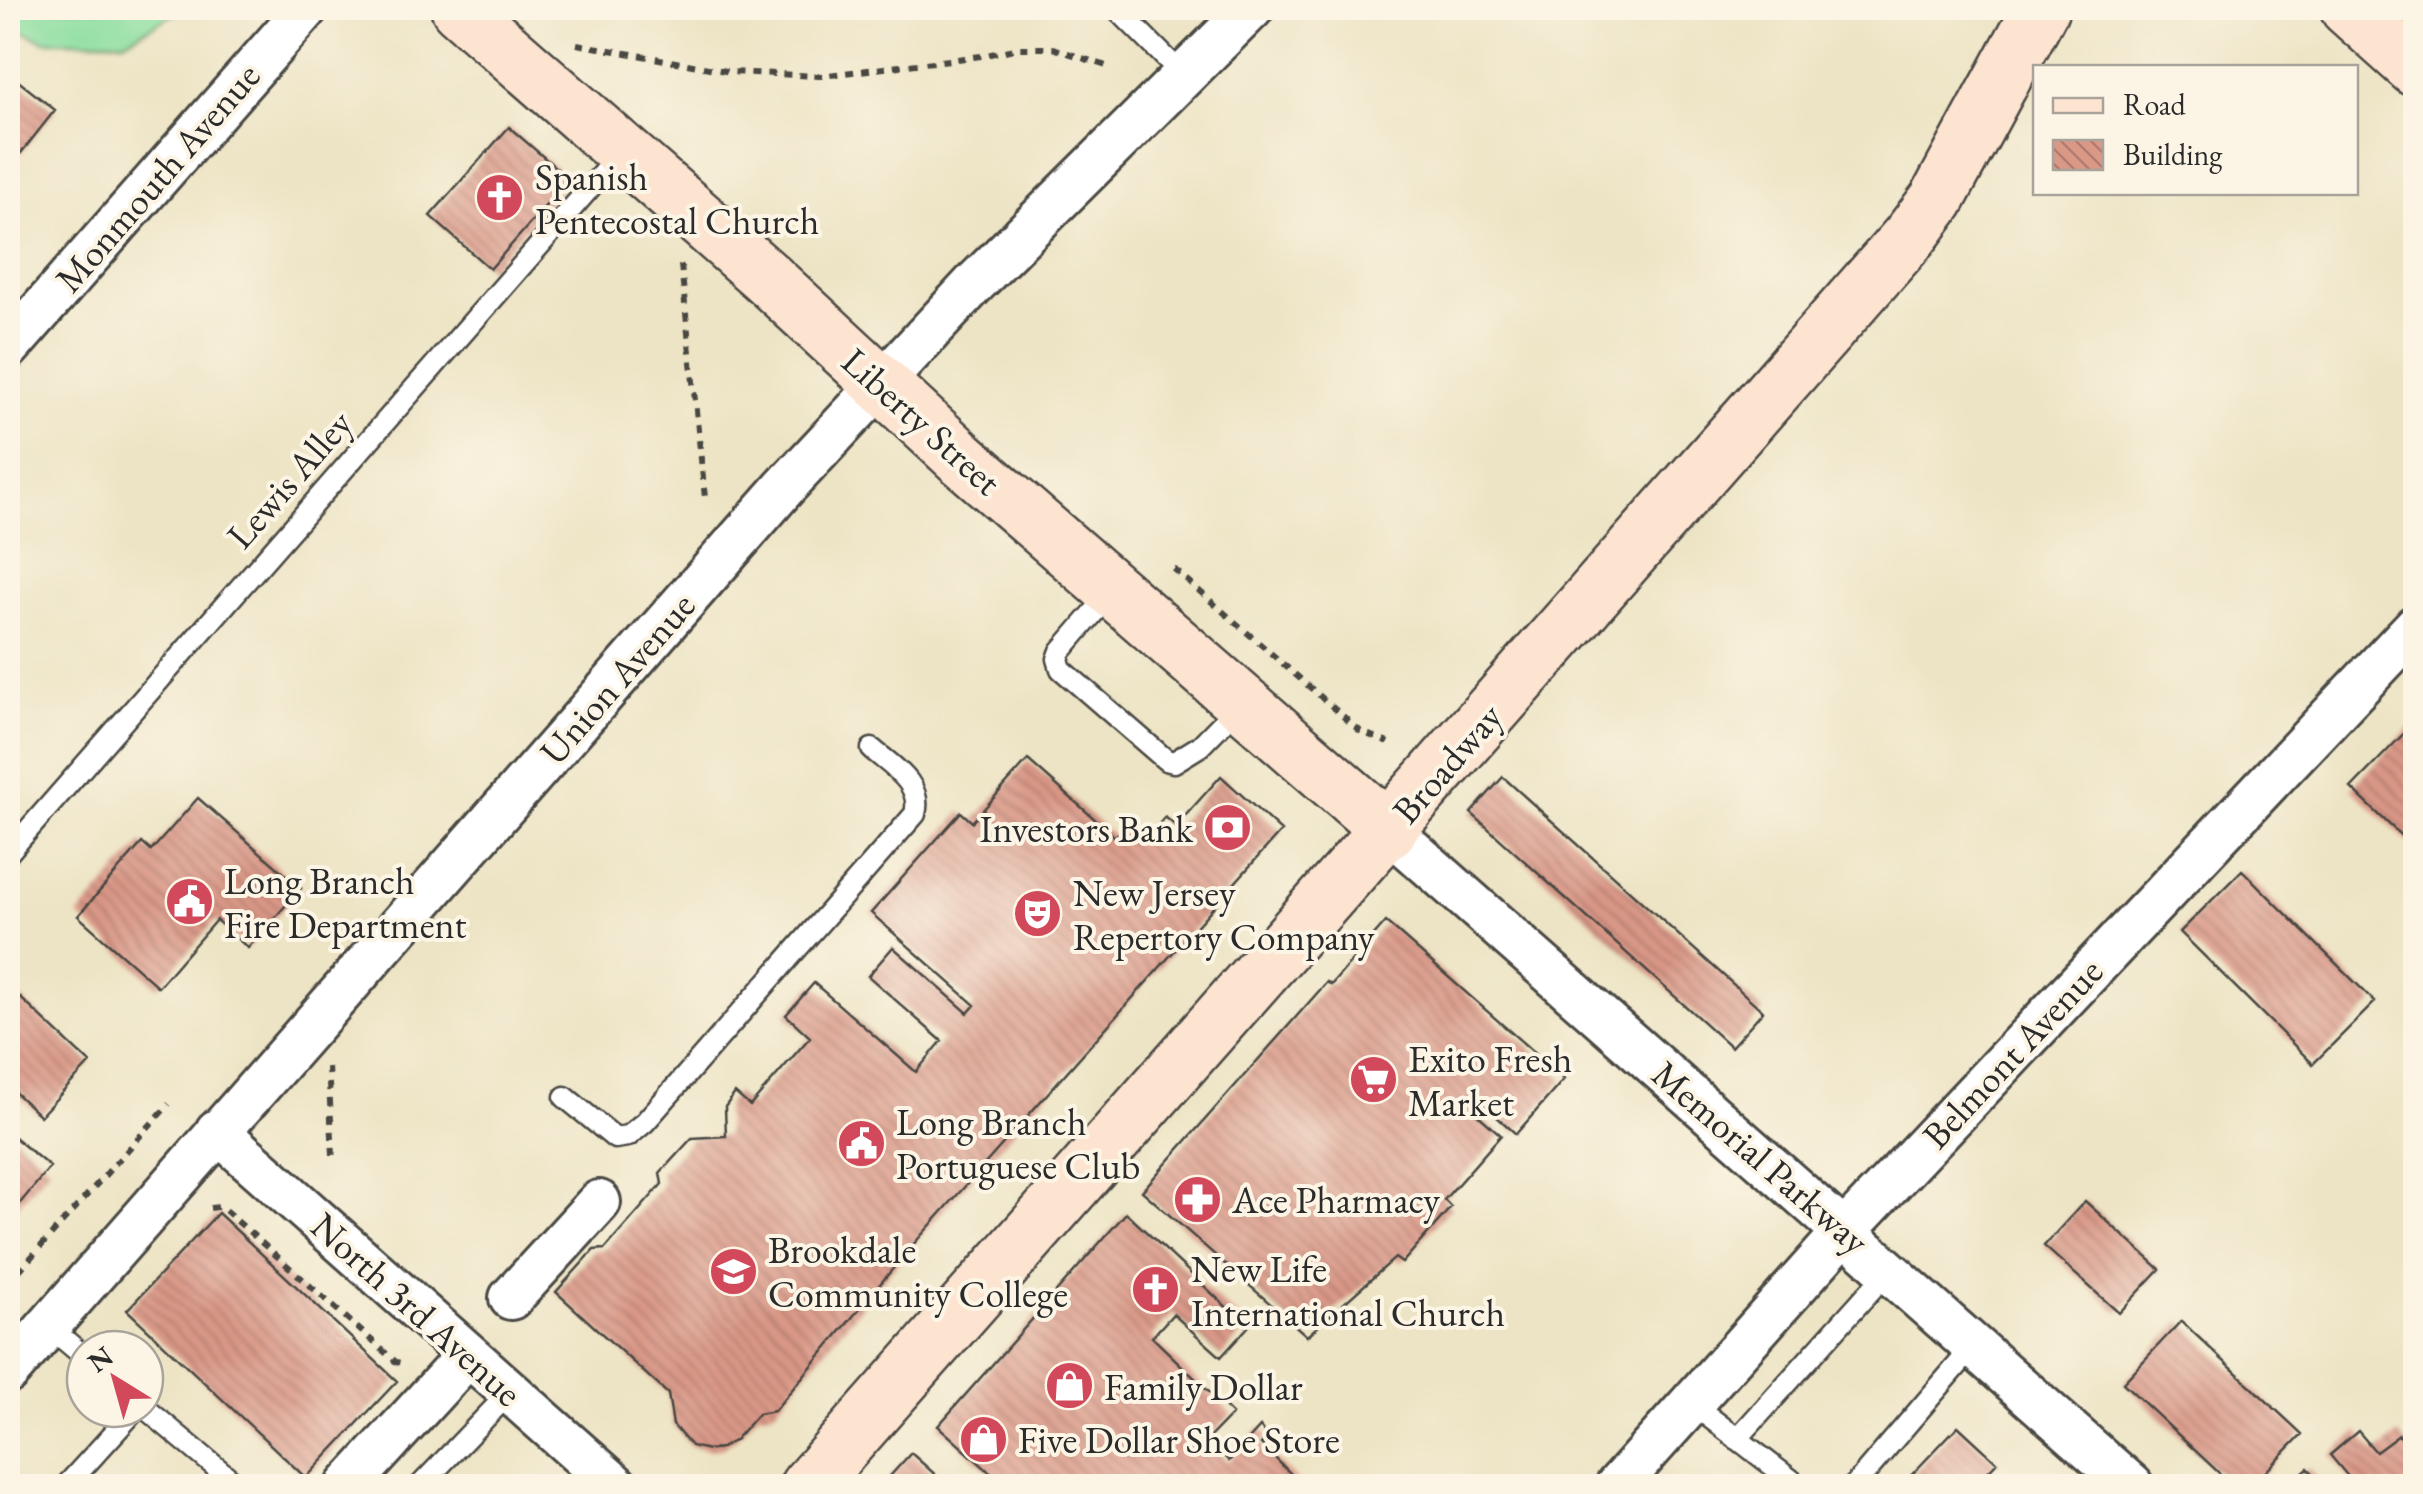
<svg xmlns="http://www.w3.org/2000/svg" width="2423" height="1494" viewBox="0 0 2423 1494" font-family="'EB Garamond',serif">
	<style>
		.green { fill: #8bdea0; stroke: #5b8466; stroke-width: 2.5 }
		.building { fill: url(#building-back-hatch) }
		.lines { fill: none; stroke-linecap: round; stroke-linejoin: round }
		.lane-casing { stroke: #484742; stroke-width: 25 }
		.street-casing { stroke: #484742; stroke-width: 48 }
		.secondary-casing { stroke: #484742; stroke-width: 60 }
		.path { stroke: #484742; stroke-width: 6; stroke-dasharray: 8 8; stroke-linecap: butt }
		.lane { stroke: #fff; stroke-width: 20 }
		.street { stroke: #fff; stroke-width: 42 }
		.secondary { stroke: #fde4d1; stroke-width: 55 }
		.labels { text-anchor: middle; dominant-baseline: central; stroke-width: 8; stroke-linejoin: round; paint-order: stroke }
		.poi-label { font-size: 38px; fill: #2b2b2b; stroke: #fcf5e5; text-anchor: start }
		.street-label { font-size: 38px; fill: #2b2b2b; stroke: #fcf5e5 }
	</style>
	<defs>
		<pattern id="building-back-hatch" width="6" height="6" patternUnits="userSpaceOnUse" patternTransform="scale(2.5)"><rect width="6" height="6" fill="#da9887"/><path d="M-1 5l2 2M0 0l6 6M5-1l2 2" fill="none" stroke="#b17c6f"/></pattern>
	</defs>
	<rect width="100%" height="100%" fill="#fcf5e5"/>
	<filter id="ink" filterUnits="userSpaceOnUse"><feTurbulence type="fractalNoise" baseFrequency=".01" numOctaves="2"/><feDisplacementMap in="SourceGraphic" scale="20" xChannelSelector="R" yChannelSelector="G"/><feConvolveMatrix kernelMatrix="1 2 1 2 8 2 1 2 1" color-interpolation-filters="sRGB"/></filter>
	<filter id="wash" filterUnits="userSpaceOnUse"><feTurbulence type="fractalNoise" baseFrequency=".0048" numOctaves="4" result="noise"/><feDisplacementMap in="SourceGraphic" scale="40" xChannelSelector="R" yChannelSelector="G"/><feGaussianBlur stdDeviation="2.25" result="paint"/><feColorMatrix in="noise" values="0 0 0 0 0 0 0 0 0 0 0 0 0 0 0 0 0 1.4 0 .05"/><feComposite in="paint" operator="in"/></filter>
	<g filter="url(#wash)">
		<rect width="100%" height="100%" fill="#ede4c5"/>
		<!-- green -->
		<path class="green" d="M8 8H185L125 41H44L8 25Z"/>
		<g id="blocks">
			<!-- building -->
			<path class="building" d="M8 73 55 110 21 153 8 143Z
				M509 127 569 179 490 269 430 216Z
				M2416 721V850L2351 788Z
				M1028 760 1115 837 1128 822 1146 839 1165 817 1176 826 1221 776 1281 831 911 1247 774 1411 758 1414 735 1440 721 1448 708 1450 691 1446 673 1425 668 1394 556 1292 594 1250 605 1249 662 1184 660 1173 692 1138 726 1136 725 1107 735 1093 750 1106 810 1037 786 1015 814 983 916 1072 942 1041 868 976 893 947 968 1013 975 1005 871 913 961 812 972 822Z
				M1503 777 1763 1011 1731 1047 1471 813Z
				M198 798 301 888 248 948 216 920 158 987 78 916 142 843 151 851Z
				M2242 870 2375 1002 2313 1064 2180 932Z
				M1386 922 1564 1079 1516 1134 1484 1105 1477 1114 1501 1135 1444 1200 1451 1207 1402 1263 1395 1258 1307 1336 1142 1191 1327 982 1331 985Z
				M11 989 90 1063 40 1116 8 1086V993Z
				M8 1132 50 1167 11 1214 8 1210Z
				M2085 1201 2160 1269 2119 1313 2044 1246Z
				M218 1213 397 1381 306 1478 127 1310Z
				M1126 1213 1248 1327 1221 1357 1173 1314 1152 1337 1232 1414 1207 1440 1229 1461 1260 1427 1268 1437 1261 1444 1303 1486H1005L938 1426Z
				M2181 1321 2302 1434 2252 1486H2233L2123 1383Z
				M1958 1426 1997 1462 1974 1486H1901Z
				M2358 1431 2376 1452 2399 1435 2416 1455V1486H2356L2330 1455Z
				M911 1453 948 1486H881Z
				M2308 1468 2325 1486H2286Z"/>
		</g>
	</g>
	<g filter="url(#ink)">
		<use href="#blocks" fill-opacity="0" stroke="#484742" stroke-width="2.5"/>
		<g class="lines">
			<defs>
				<path id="lane" d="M1116 8 1184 76
					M1113 590 1061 651 1058 659 1061 669 1166 760 1174 762 1200 746 1241 704
					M8 853 622 151
					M565 1097 615 1138 628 1136 645 1122 915 814C923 784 893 767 872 749
					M48 1326 85 1357
					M1691 1403 1799 1486
					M145 1408 229 1478 221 1486
					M1737 1439 1889 1270
					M66 1486 136 1409
					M420 1486 510 1392
					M1854 1486 1974 1346"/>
				<path id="street" d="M8 348 307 8
					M1389 830 2132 1486
					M217 1131 616 1486
					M511 1298 599 1202
					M8 1372 784 488 973 285 1252 8
					M348 1486 468 1355
					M1617 1486 1845 1231 2416 626"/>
				<path id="secondary" d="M459 8 766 277 959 456 1389 830
					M2348 8 2416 69
					M808 1486 1910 236 1937 200 2041 8"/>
			</defs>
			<!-- lane casing -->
			<use href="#lane" class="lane-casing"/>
			<!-- street casing -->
			<use href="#street" class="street-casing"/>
			<!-- secondary casing -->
			<use href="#secondary" class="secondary-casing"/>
			<!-- path -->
			<path class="path" d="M577 44 731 72 820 76 981 56 1019 48H1053L1109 67
				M681 265 705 498
				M1174 569 1360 731 1388 743
				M328 1067 333 1155
				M210 1208 219 1207 226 1211 396 1362 406 1364
				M8 1283 169 1104"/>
			<!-- lane -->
			<use href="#lane" class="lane"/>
			<!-- street -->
			<use href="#street" class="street"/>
			<!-- secondary -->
			<use href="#secondary" class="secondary"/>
		</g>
	</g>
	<!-- icons -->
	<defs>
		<symbol id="church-disc" viewBox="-11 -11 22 22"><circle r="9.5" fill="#d1495b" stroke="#fcf5e5"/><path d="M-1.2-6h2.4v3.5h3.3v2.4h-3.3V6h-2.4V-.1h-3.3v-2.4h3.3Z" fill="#fff"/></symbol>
		<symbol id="bank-disc" viewBox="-11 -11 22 22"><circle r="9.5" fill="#d1495b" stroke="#fcf5e5"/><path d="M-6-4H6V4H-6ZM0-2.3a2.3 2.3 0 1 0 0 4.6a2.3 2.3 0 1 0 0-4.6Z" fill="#fff"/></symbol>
		<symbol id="civic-disc" viewBox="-11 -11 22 22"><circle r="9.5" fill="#d1495b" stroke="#fcf5e5"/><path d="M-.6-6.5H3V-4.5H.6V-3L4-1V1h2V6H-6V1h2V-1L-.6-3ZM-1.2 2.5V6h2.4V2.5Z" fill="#fff"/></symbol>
		<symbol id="theatre-disc" viewBox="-11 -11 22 22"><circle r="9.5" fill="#d1495b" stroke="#fcf5e5"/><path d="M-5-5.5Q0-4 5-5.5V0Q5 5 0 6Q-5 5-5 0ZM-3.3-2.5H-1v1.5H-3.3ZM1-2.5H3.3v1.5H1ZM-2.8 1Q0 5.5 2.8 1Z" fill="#fff"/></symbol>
		<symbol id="supermarket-disc" viewBox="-11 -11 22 22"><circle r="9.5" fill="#d1495b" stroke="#fcf5e5"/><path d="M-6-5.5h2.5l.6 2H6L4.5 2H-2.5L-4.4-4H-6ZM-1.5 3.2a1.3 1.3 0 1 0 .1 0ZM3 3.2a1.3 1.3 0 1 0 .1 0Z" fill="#fff"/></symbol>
		<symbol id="pharmacy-disc" viewBox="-11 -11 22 22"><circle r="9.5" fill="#d1495b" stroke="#fcf5e5"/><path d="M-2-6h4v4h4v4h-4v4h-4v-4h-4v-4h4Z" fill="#fff"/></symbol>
		<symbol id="university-disc" viewBox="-11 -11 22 22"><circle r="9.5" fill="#d1495b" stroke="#fcf5e5"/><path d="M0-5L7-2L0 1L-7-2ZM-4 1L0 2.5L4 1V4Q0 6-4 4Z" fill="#fff"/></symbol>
		<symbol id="shop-disc" viewBox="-11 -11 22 22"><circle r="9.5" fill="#d1495b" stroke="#fcf5e5"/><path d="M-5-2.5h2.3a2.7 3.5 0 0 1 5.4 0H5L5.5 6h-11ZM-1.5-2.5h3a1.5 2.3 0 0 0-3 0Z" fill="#fff"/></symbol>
	</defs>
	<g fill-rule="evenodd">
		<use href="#church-disc" x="472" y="170" width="55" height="55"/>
		<use href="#bank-disc" x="1200" y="800" width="55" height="55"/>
		<use href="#civic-disc" x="162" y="874" width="55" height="55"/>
		<use href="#theatre-disc" x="1010" y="886" width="55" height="55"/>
		<use href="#supermarket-disc" x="1346" y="1052" width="55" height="55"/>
		<use href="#civic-disc" x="834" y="1116" width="55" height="55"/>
		<use href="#pharmacy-disc" x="1170" y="1172" width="55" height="55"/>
		<use href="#university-disc" x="706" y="1244" width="55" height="55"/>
		<use href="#church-disc" x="1128" y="1262" width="55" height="55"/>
		<use href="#shop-disc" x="1042" y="1358" width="55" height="55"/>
		<use href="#shop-disc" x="956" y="1412" width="55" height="55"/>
	</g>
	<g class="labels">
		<!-- poi labels -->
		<g class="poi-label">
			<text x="535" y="176">Spanish<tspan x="535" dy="44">Pentecostal Church</tspan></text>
			<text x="1193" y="828" text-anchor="end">Investors Bank</text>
			<text x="224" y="880">Long Branch<tspan x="224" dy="44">Fire Department</tspan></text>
			<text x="1073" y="892">New Jersey<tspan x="1073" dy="44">Repertory Company</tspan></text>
			<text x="1408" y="1058">Exito Fresh<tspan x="1408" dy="44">Market</tspan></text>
			<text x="896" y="1121">Long Branch<tspan x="896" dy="44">Portuguese Club</tspan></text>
			<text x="1232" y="1199">Ace Pharmacy</text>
			<text x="768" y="1249">Brookdale<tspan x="768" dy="44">Community College</tspan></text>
			<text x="1191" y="1268">New Life<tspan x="1191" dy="44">International Church</tspan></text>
			<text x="1104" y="1386">Family Dollar</text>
			<text x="1018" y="1439">Five Dollar Shoe Store</text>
		</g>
		<!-- street labels -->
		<g class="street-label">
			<text transform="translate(157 177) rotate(-49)">Monmouth Avenue</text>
			<text transform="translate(922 421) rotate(42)">Liberty Street</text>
			<text transform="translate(289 479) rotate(-49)">Lewis Alley</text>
			<text transform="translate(617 678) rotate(-49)">Union Avenue</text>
			<text transform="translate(1447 763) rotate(-49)">Broadway</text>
			<text transform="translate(2012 1053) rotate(-47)">Belmont Avenue</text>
			<text transform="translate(1761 1157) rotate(41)">Memorial Parkway</text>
			<text transform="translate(417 1309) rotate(42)">North 3rd Avenue</text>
		</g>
	</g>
	<!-- margin -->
	<rect width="2423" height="1494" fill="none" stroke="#fcf5e5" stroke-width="40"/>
	<!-- legend -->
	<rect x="2033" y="65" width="325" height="130" fill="#fcf5e5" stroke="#a8a49b" stroke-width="2.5"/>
	<rect x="2053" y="98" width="50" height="15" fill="#fde4d1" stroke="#a8a49b" stroke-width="2.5"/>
	<text x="2123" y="115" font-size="30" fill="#2b2b2b">Road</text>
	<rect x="2053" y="140" width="50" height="30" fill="url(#building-back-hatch)" stroke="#a8a49b" stroke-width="2.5"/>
	<text x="2123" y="165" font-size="30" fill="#2b2b2b">Building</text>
	<!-- north arrow -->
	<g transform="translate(115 1379) rotate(323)"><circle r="48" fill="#fcf5e5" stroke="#a8a49b" stroke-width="2.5"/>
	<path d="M0-8L18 38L0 25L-18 38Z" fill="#d1495b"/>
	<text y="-15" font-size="28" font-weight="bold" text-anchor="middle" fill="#2b2b2b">N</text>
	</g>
</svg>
